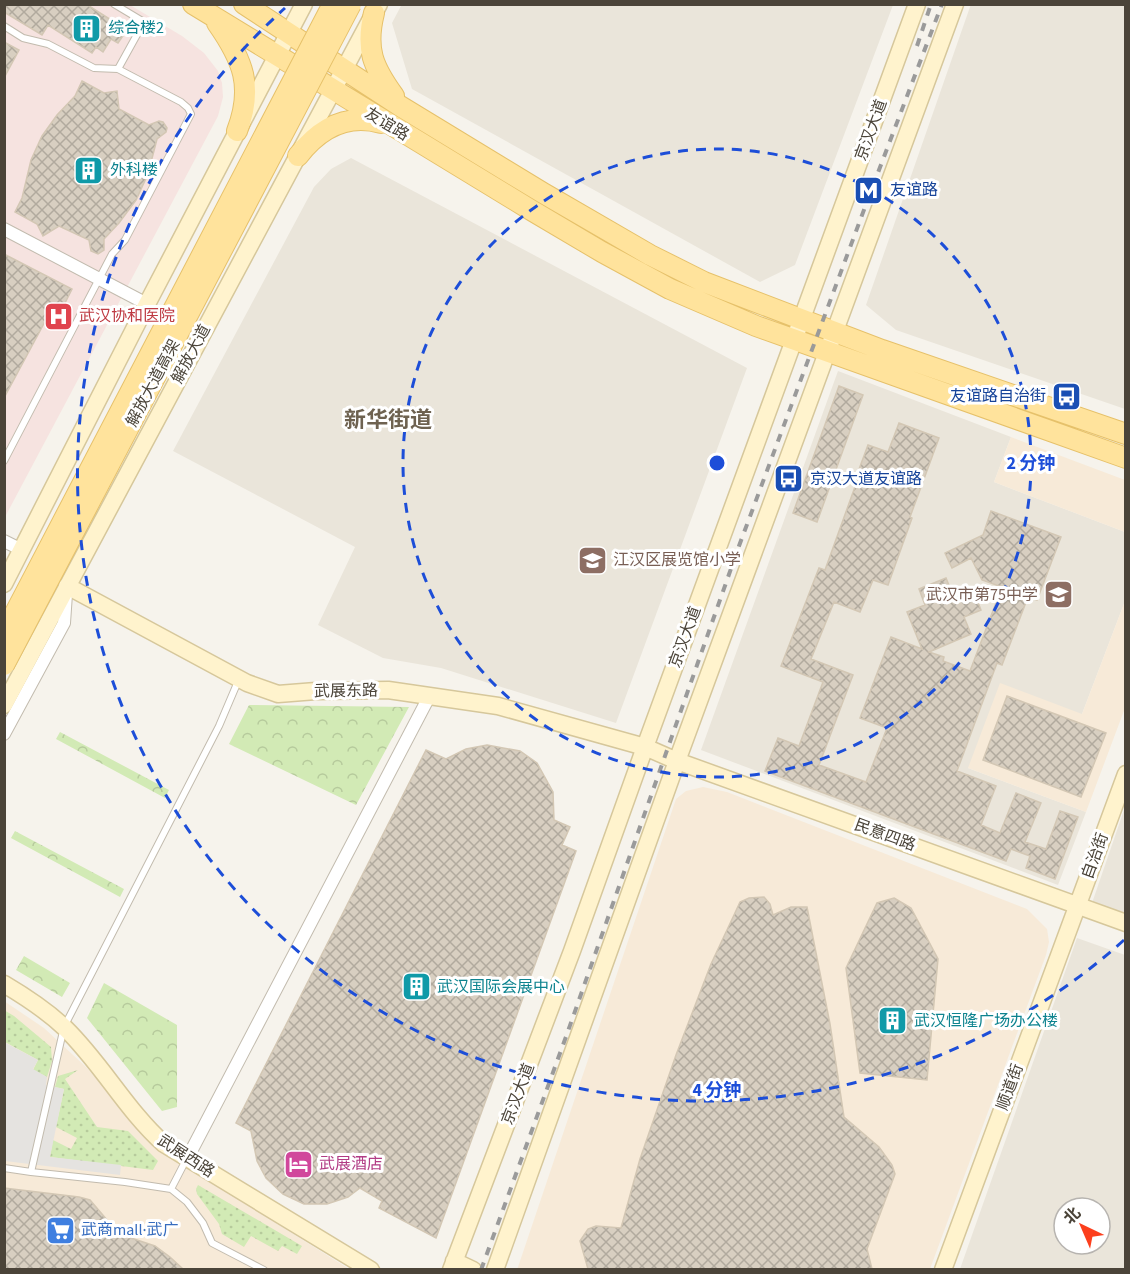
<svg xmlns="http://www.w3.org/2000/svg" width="1130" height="1274" viewBox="0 0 1130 1274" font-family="'Source Sans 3','Noto Sans SC',sans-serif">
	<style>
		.residential { fill: #eae5da; fill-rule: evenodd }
		.commercial { fill: #f7ead8 }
		.medical { fill: #f6e3e0 }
		.grass { fill: url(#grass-dots) }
		.forest { fill: url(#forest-crowns) }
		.parking { fill: #e5e3e0 }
		.building { fill: url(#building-cross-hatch); stroke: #d3c7b4; stroke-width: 1.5 }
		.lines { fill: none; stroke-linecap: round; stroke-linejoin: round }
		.lane-casing { stroke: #c2bbae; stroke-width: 8 }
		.street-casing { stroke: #c2bbae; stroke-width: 14 }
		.secondary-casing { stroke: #d6c79b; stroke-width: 19 }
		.primary-casing { stroke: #e6c16a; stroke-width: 22 }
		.lane { stroke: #fff; stroke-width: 6 }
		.street { stroke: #fff; stroke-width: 12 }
		.secondary { stroke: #fff3cd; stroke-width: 16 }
		.primary { stroke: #ffe39c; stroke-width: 20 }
		.rail { stroke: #9a9a9a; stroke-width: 4; stroke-dasharray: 8 8; stroke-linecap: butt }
		.primary-bridge-casing { stroke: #e6c16a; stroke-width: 22; stroke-linecap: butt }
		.primary-bridge { stroke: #ffe39c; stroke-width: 20 }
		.ring { fill: none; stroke: #1d4ed8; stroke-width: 3; stroke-dasharray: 10 8 }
		.labels { text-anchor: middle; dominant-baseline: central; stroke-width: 6; stroke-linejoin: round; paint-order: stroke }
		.culture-label { font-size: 16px; fill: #0d838f; stroke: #fff; text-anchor: start }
		.street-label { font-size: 16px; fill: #4b4439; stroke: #fff }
		.transit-label { font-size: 16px; fill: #164399; stroke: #fff; text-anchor: start }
		.health-label { font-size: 16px; fill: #be3a42; stroke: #fff; text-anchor: start }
		.education-label { font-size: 16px; fill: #785e54; stroke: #fff; text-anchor: start }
		.hotel-label { font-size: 16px; fill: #b23c85; stroke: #fff; text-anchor: start }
		.shop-label { font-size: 16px; fill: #366cbe; stroke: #fff; text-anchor: start }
		.district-label { font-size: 22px; font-weight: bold; fill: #6e6250; stroke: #fff }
		.centre { fill: #1d4ed8; stroke: #fff; stroke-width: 3 }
		.ring-label { font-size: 18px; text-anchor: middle; font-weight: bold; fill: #1d4ed8; stroke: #fff; stroke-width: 6; stroke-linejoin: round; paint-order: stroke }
	</style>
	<defs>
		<pattern id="grass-dots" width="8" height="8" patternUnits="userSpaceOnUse" patternTransform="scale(1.5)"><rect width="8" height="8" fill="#d2eab5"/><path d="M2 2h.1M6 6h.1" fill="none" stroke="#b6ca9c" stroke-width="1.8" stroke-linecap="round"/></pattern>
		<pattern id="forest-crowns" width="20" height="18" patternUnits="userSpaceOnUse" patternTransform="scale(1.5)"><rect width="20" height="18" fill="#d2eab5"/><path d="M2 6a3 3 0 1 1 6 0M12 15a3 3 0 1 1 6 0" fill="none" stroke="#b6ca9c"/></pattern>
		<pattern id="building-cross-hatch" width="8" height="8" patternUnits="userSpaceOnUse" patternTransform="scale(1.5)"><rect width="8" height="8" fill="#d8cfc1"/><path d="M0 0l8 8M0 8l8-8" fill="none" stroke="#b1aa9e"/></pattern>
	</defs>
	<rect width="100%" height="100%" fill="#f6f3ec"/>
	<!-- residential -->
	<path class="residential" d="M402 4H893V5L795 265 760 282 412 89 392 23Z
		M971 4 1125 5V409L896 330 866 305Z
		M351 158 747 368 616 723 441 668 383 658 318 625 355 547 173 451 314 187 331 169Z
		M838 371 1011 437 994 482 1125 532V601L1082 714 968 768 1086 812 1058 885 701 750Z
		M1125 807V916L1092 903Z
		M1077 938 1125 955V1269H960ZM1064 1208H1100V1244H1064Z"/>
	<!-- commercial -->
	<path class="commercial" d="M1011 437 1125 480V532L994 482Z
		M1125 601V708L1086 812 968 768 1000 683 1082 714Z
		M703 787 727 792 1027 909 1047 929 1049 942 1046 955 930 1269 517 1270 676 799 686 791Z
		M4 1001 44 1028 86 1067 160 1150 349 1269H5Z"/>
	<!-- medical -->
	<path class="medical" d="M5 5H130L182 36 204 53 218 71 222 83 223 97 218 116 5 517Z"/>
	<!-- grass -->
	<path class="grass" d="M4 1010 14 1016 51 1047 52 1061 47 1077 33 1070 38 1060 5 1042Z
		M78 1070 65 1079 97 1127 128 1131 158 1161 153 1170 50 1157 53 1140 71 1149 77 1138 56 1127 64 1089 55 1087 58 1076Z
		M198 1185 302 1246 297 1254 282 1246 278 1251 251 1236 244 1247 222 1234 219 1224 197 1194 196 1189Z"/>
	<!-- forest -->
	<path class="forest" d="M249 705 409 707 356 805 229 744Z
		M60 732 169 790 165 798 56 739Z
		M15 831 124 889 120 897 11 838Z
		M24 956 70 983 62 997 16 970Z
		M104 983 177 1025V1107L162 1111 87 1018Z"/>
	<!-- parking -->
	<path class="parking" d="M4 1042 38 1060 33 1069 47 1077 46 1085 64 1089 50 1157 121 1165 120 1175 5 1161Z"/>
	<!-- building -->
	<path class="building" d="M4 4H86L127 30 118 43 111 39 103 52 96 47 92 53 48 25 42 35 4 12Z
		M4 42 19 50 4 78Z
		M82 81 104 93 117 91 119 109 149 125 159 121 163 122 167 128 166 132 157 139 148 174 136 200 119 223 104 239V250L98 254 91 251 89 240 59 226 43 236 37 224 15 212 22 198 31 160 42 136 57 115 75 96Z
		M4 254 72 289 63 307 55 303 4 398Z
		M839 386 863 395 817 522 793 513Z
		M899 423 939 438 910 517 912 518 888 585 873 580 860 612 834 602 811 659 853 675 819 765 866 782 887 728 860 718 891 637 922 649 907 612 925 605 919 589 946 578 953 595 972 587 981 610 964 617 971 634 929 652 944 657 943 661 970 671 1002 587 982 580 971 558 952 568 945 553 983 535 991 511 1061 537 1037 600 1028 597 1002 665 997 663 957 771 996 786 981 825 1000 833 1016 793 1041 803 1025 842 1046 849 1060 811 1078 817 1055 879 1026 868 1030 856 1011 849 1006 861 765 771 778 738 799 746 823 682 781 666 819 568 825 570 856 484 854 483 868 445 888 452Z
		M1007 696 1106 733 1081 797 983 760Z
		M487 745 520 751 537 763 553 792 554 820 570 827 562 845 576 851 436 1238 379 1208 382 1201 360 1188 348 1197 327 1204H304L283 1194 266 1178 257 1161 251 1131 236 1123 426 750 446 759 466 749Z
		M764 897 770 904 773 915 791 907H807L830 1024 844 1117 879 1147 892 1165 895 1174 867 1249 872 1269H588L580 1241 588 1229 596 1226 621 1228 640 1159 676 1055 711 964 734 915 740 902 749 898Z
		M894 898 911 908 938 959 927 1080 860 1073 846 968 877 903Z
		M4 1188 79 1197 90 1200 119 1234 155 1246 170 1257 183 1269H4Z"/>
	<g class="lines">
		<defs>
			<path id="lane" d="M114 4 144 22 118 69
				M4 26 23 38 48 44 94 68 118 69 181 102 188 108 191 114 125 240 112 254 4 461
				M4 1168 31 1172 125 1182 171 1189 186 1160
				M31 1172 64 1027 219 726 239 679
				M171 1189 187 1202 203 1223 212 1243 264 1270"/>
			<path id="street" d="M4 229 147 304
				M4 541 22 550
				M4 734 64 623 66 594
				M187 1159 430 695"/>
			<path id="secondary" d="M4 584 147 304 304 4
				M67 586 247 683 278 694 316 691 388 690 498 706 645 747 677 761 1126 923
				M4 705 379 4
				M4 984C26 997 47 1011 65 1028 102 1064 126 1110 164 1144L371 1270
				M454 1261 473 1270
				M451 1270 572 951 645 747 917 4
				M495 1270 677 761 955 4
				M943 1270 1126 774"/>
			<path id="primary" d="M193 4 531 210 602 252 670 289 756 326 1126 458
				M244 4 400 106 543 193 650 255 704 282 882 350 1126 434
				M374 13C365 49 373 67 394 96
				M217 23C243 60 254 87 237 131
				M298 156C319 129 346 113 381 123"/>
		</defs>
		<!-- lane casing -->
		<use href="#lane" class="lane-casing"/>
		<!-- street casing -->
		<use href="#street" class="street-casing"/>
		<!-- secondary casing -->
		<use href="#secondary" class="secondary-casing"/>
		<!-- primary casing -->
		<use href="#primary" class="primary-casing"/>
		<!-- lane -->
		<use href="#lane" class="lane"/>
		<!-- street -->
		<use href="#street" class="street"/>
		<!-- secondary -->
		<use href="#secondary" class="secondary"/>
		<!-- primary -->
		<use href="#primary" class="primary"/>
		<!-- rail -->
		<path class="rail" d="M917 46 931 4
			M481 1270 567 1034 739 546 871 191 942 4"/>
		<defs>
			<path id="primary-bridge" d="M4 634 333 4
				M4 665 351 4"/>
		</defs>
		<!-- primary-bridge casing -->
		<use href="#primary-bridge" class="primary-bridge-casing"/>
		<!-- primary-bridge -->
		<use href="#primary-bridge" class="primary-bridge"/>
	</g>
	<!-- distance rings -->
	<g class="ring">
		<circle cx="717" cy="463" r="314"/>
		<path d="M1124 940A627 627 0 0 1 285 8"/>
	</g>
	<!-- icons -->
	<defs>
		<symbol id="building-square" viewBox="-11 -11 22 22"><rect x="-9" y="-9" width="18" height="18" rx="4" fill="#0f9aa8" stroke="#fff"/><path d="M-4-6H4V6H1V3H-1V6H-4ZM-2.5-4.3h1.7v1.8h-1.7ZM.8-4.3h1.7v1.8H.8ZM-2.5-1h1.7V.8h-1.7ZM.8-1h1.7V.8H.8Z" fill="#fff"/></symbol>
		<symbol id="metro-square" viewBox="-11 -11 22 22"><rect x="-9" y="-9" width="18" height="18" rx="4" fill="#1a4fb4" stroke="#fff"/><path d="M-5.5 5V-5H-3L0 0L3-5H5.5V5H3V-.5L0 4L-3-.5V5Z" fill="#fff"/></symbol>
		<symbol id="hospital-square" viewBox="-11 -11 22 22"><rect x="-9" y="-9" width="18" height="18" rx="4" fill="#e0444e" stroke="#fff"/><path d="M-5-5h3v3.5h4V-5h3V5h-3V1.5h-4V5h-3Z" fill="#fff"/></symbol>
		<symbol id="bus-square" viewBox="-11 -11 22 22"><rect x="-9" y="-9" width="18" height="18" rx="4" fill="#1a4fb4" stroke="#fff"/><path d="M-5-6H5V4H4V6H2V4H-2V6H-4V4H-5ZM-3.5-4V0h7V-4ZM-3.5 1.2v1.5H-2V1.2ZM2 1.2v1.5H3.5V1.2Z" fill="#fff"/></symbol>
		<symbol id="school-square" viewBox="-11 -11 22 22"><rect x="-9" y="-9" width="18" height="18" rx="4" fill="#8d6e63" stroke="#fff"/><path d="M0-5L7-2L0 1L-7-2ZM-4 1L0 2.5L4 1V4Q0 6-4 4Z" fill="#fff"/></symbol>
		<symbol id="hotel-square" viewBox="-11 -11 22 22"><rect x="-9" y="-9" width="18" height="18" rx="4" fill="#d1479c" stroke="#fff"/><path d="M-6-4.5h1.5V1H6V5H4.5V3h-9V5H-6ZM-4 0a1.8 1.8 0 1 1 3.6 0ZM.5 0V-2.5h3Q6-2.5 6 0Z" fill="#fff"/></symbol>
		<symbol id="supermarket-square" viewBox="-11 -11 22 22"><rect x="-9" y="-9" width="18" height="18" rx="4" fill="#3f7fe0" stroke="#fff"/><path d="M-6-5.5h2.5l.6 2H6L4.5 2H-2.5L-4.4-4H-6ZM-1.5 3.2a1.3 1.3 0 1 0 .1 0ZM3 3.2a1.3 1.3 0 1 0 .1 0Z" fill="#fff"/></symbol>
	</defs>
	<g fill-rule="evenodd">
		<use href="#building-square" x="70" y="12" width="33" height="33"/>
		<use href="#building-square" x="72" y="154" width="33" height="33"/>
		<use href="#metro-square" x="852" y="174" width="33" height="33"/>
		<use href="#hospital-square" x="42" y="300" width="33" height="33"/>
		<use href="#bus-square" x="1050" y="380" width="33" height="33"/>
		<use href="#bus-square" x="772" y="462" width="33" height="33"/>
		<use href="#school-square" x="576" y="544" width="33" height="33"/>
		<use href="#school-square" x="1042" y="578" width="33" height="33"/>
		<use href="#building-square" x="400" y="970" width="33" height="33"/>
		<use href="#building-square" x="876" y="1004" width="33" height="33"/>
		<use href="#hotel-square" x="282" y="1148" width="33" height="33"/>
		<use href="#supermarket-square" x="44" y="1214" width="33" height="33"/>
	</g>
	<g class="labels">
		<!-- culture labels -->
		<g class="culture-label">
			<text x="108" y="28">综合楼2</text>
			<text x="110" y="170">外科楼</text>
			<text x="437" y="987">武汉国际会展中心</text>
			<text x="914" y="1021">武汉恒隆广场办公楼</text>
		</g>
		<!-- street labels -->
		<g class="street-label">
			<text transform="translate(387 124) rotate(31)">友谊路</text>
			<text transform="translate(871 130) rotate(-70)">京汉大道</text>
			<text transform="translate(191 354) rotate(-62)">解放大道</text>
			<text transform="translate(153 383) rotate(-62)">解放大道高架</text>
			<text transform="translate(685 637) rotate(-70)">京汉大道</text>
			<text transform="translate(346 691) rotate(-1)">武展东路</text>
			<text transform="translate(885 835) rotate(20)">民意四路</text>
			<text transform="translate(1095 856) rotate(-70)">自治街</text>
			<text transform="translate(1010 1087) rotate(-70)">顺道街</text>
			<text transform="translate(518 1094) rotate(-69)">京汉大道</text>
			<text transform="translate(186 1156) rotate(33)">武展西路</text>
		</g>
		<!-- transit labels -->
		<g class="transit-label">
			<text x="890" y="190">友谊路</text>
			<text x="1046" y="396" text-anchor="end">友谊路自治街</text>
			<text x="810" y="479">京汉大道友谊路</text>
		</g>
		<!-- health labels -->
		<g class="health-label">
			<text x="79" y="316">武汉协和医院</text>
		</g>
		<!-- education labels -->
		<g class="education-label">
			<text x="613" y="560">江汉区展览馆小学</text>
			<text x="1038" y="595" text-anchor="end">武汉市第75中学</text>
		</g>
		<!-- hotel labels -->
		<g class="hotel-label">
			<text x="319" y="1164">武展酒店</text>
		</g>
		<!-- shop labels -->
		<g class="shop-label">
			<text x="81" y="1230">武商mall·武广</text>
		</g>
		<!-- district labels -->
		<g class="district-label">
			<text x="388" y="420">新华街道</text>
		</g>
	</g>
	<circle cx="717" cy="463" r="9" class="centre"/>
	<g class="ring-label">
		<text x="1031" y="469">2 分钟</text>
		<text x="717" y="1096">4 分钟</text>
	</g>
	<!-- border -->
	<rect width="1130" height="1274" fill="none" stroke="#4b4439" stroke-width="12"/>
	<!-- north arrow -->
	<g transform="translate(1082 1226) rotate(316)"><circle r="28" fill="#ffffff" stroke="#b7b4b0" stroke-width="1.5"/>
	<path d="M0-4.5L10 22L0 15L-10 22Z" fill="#fc3f1d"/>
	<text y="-9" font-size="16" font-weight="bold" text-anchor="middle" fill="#4b4439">北</text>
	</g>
</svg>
